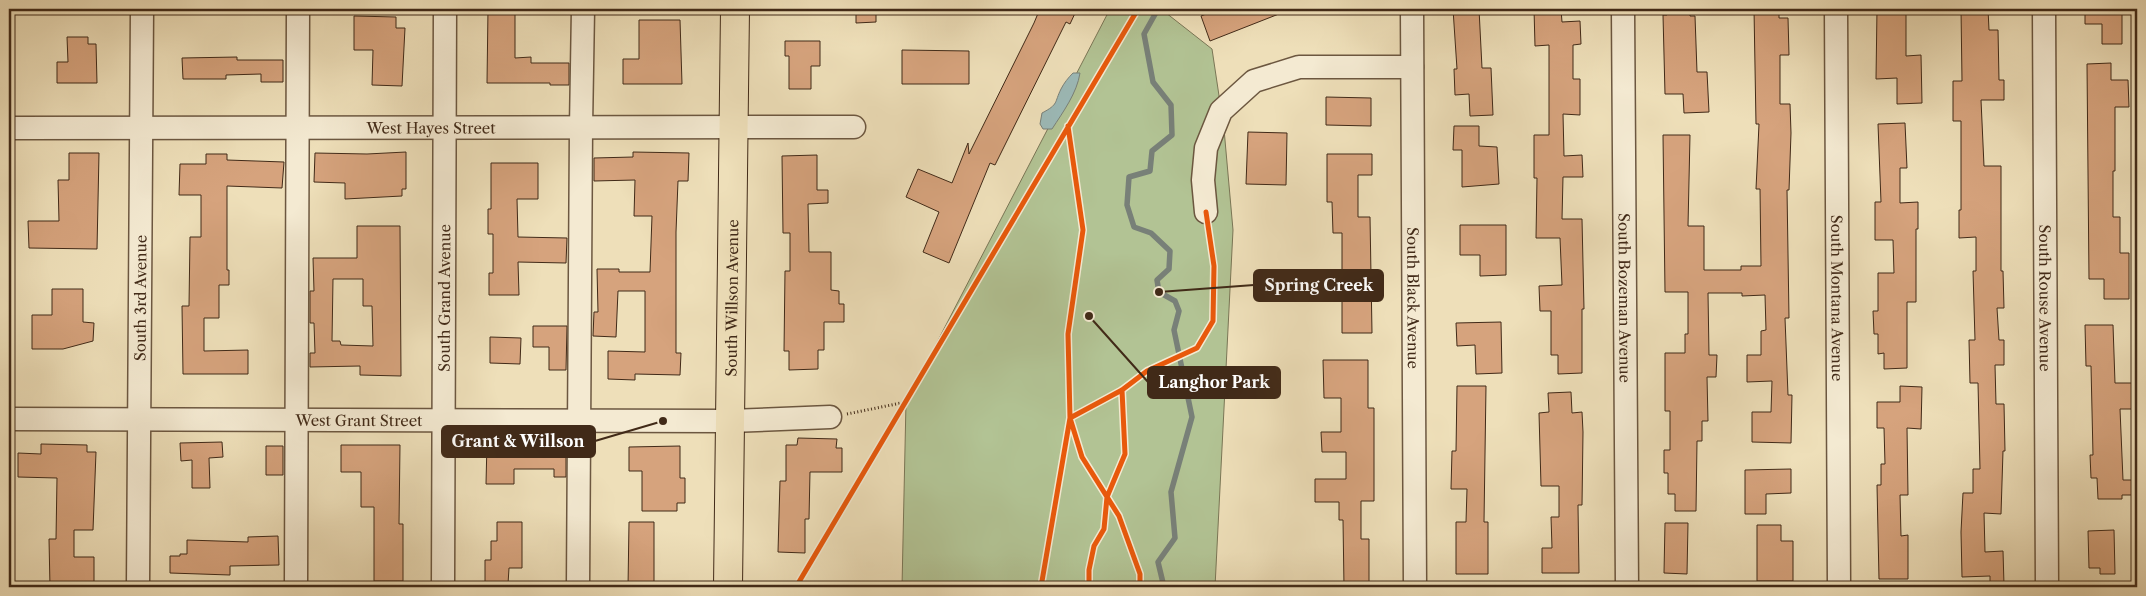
<svg xmlns="http://www.w3.org/2000/svg" width="2146" height="596" viewBox="0 0 2146 596" font-family="'Libre Caslon Text',serif">
	<style>
		.green { fill: #b2c394; stroke: #7a7656 }
		.water { fill: #9cbab8; stroke: #788078 }
		.lines { fill: none; stroke-linecap: round; stroke-linejoin: round }
		.stream { stroke: #788078; stroke-width: 5.5 }
		.building { fill: #d6a37d; stroke: #412a18; fill-rule: evenodd }
		.minor-casing { stroke: #6c5740; stroke-width: 25 }
		.major-casing { stroke: #412a18; stroke-width: 30 }
		.path { stroke: #412a18; stroke-width: 3; stroke-dasharray: 1 2.5; stroke-linecap: butt }
		.minor { stroke: #f4ead2; stroke-width: 22 }
		.major { stroke: #eedfb9; stroke-width: 28 }
		.cycleway-casing { stroke: #f4ead2; stroke-width: 8 }
		.cycleway { stroke: #e8590c; stroke-width: 5 }
		.labels { text-anchor: middle; dominant-baseline: central; stroke-width: 4.5; stroke-linejoin: round; paint-order: stroke }
		.street-label { font-size: 15px; fill: #412a18; stroke: #f4ead2 }
		.leader { fill: none; stroke: #412a18; stroke-width: 2 }
		.callout-dot { fill: #412a18; stroke: #f4ead2; stroke-width: 2 }
		.callout { fill: #412a18; stroke: #412a18; stroke-width: 2 }
		.callout-label { font-size: 16px; text-anchor: middle; font-weight: bold; fill: #fff }
	</style>
	<rect width="100%" height="100%" fill="#eedfb9"/>
	<filter id="stains"><feTurbulence type="fractalNoise" baseFrequency=".004" numOctaves="4"/><feColorMatrix values="0 0 0 0 .2 0 0 0 0 .09 0 0 0 0 .02 0 0 0 .5 -.17"/></filter>
	<radialGradient id="worn" r=".72"><stop offset=".6" stop-color="#630" stop-opacity="0"/><stop offset="1" stop-color="#630" stop-opacity=".3"/></radialGradient>
	<!-- green -->
	<path class="green" d="M1110 9H1161L1212 49 1224 129 1233 230 1215 587H902L906 402Z"/>
	<!-- water -->
	<path class="water" d="M1073 73H1080C1077 93 1063 112 1052 129H1043L1040 124 1042 113C1059 104 1054 103 1061 89 1064 83 1068 78 1073 73Z"/>
	<g class="lines">
		<!-- stream -->
		<path class="stream" d="M1158 9 1144 34 1153 82 1171 105 1172 135 1152 151 1150 171 1129 177 1127 205 1134 227 1151 233 1170 251 1169 269 1157 280 1159 292 1175 301 1179 311 1174 330 1192 417 1171 492 1175 538 1158 562 1164 587"/>
	</g>
	<!-- building -->
	<path class="building" d="M488 9H515V58L531 57V63H569V85H550V83H487Z
		M856 9H876V22L856 23Z
		M1035 9H1077L1070 24 1066 22 995 165 990 163 949 263 923 252 939 212 906 197 918 169 952 183 968 143 969 154 1034 23 1039 11Z
		M1219 9H1289V10L1210 41 1201 16Z
		M1453 9H1479L1482 68H1491L1493 115 1470 116 1469 94 1455 95 1454 69H1457Z
		M1534 9H1561L1562 22 1580 21 1581 44 1573 45V79H1580V115L1563 114 1564 156 1582 155 1583 177H1563L1562 219H1582L1584 309H1582V373L1558 374V355H1551V311H1540L1539 286 1562 285 1560 238H1536L1537 178H1534V135H1549V45L1535 46Z
		M1667 9H1690V16H1695L1697 72H1707L1709 112 1684 113 1683 94H1665L1663 15H1667Z
		M1754 9H1779V18H1788L1789 55H1780V104H1790L1791 133 1789 190H1787L1789 318H1785L1788 395H1792L1791 443 1752 442V412H1771L1772 381 1747 382V355H1761V331L1766 330 1765 295 1742 296V293H1708L1709 355H1717L1716 377H1707L1708 421H1702V441H1697L1696 511H1675V494H1668V473H1664V450H1670V411H1665V353H1685V334H1688V292H1665L1663 135H1690L1688 226H1704V270H1741V266H1761L1760 189H1756L1759 124H1756Z
		M1877 9H1906V56L1921 55 1922 103 1897 104V78L1876 79Z
		M1961 9H1988L1989 30H1998L1999 80H2004V100H1981L1984 166H2001V271H2003L2004 308H1997L1999 340H2004V365H1995L1996 404H2004L2005 451H2003L2001 514 1984 513 1985 552 2003 551 2004 585H1990V576L1962 577 1961 532 1963 493H1973V469H1980L1978 383H1970L1969 340H1975L1973 271H1976V237L1959 238V210H1961V121H1953V81H1962Z
		M2085 9H2122V44H2102V24H2085Z
		M354 16 396 17V28H405L402 86 372 85 373 50H354Z
		M639 20H680L682 84H623V59H639Z
		M67 37H88V44H96L97 83H57V62H68Z
		M785 41H820V66H811V89H789V56H785Z
		M902 50 969 51V84H902Z
		M237 57V60H283V82H261V74L226 75V79H183L182 58Z
		M2111 63V80H2128L2129 107H2115V171H2113V217H2120V253H2129V299H2104V279H2089L2087 64Z
		M1326 97 1371 98V126L1326 125Z
		M1905 123 1907 168H1900V203L1918 202V229H1916V302H1907V368L1884 369V353L1878 354V334H1874L1873 311H1878V273H1894L1893 240H1875V202H1881L1878 124Z
		M1454 126H1479V146L1497 147 1499 184 1462 187V150H1453Z
		M1248 132 1287 133 1286 185 1246 184Z
		M406 152V189H402V196L345 199V183L314 182 315 153 367 154Z
		M633 152 689 153 688 181H678L676 232V353H681L680 375 635 374V380L608 379V351L645 352V291H618L616 337 593 336 594 312H598L597 269H619V272H650L652 216H634L635 180 594 181V158L633 157Z
		M69 153H99L97 249 29 248 28 221H59L58 180H69Z
		M206 154H227V160L284 162 282 188 227 186V270H229V285H219V318H204V351L248 350V374H183L182 306H189L190 237H201V195H179L180 164H206Z
		M1327 154H1372V175H1358V217H1370L1372 333H1342V233H1333L1332 202H1327Z
		M817 155V190H828V203L808 204 809 252H831V290L839 291V304H844V322H824V350H818V369L789 370V351H784L785 271H790V233H783L782 156Z
		M491 163H538V199H517L518 237 567 238 566 263 518 262 519 295H489V273H493V234H488V209H491Z
		M1460 225H1506V275L1480 276V255H1460Z
		M357 226H400L401 376 360 375V366L310 367V353H315L314 323H310V291H314L313 258H357ZM333 279H363V306H372L373 346 341 345 340 341H332Z
		M52 289H83V322L94 323 93 341 63 349H32V315H52Z
		M1501 322 1502 373 1476 374 1475 345 1457 346 1456 323Z
		M2085 325H2113L2115 383H2137V409H2120L2123 480H2133L2134 495H2122V499H2098L2097 478H2091L2090 455H2093L2091 366H2086Z
		M533 326H567L566 370H549V347H533Z
		M490 337 521 338 520 364 490 363Z
		M1323 360H1368V408H1374V501H1361V539H1369V587H1344L1343 520H1339V502H1315V479H1346V452H1322L1321 432H1341V398H1324Z
		M1457 386H1486L1484 522H1488V574H1456V522H1466L1467 489H1451L1452 451H1456Z
		M1900 386 1922 387 1921 429 1907 428 1908 495H1900L1901 536 1908 535V579H1879L1877 485H1881V464H1885L1884 428H1877V402H1900Z
		M1571 392 1572 413 1582 412 1583 432 1582 505H1578L1579 573H1542V548H1552L1551 517H1559V486H1541L1539 413 1549 412 1548 393Z
		M798 438 837 439 836 448H842V472H810L809 519H805V553L778 552 780 481H786V445H797Z
		M222 442 223 457 209 458 210 488H192V460L181 461 180 443Z
		M487 442H515V448H566V477H554V469H514V484H486Z
		M41 444 87 445V452H96L93 530H74V557H94V587H50L49 539H56L57 478 18 477V453L41 454Z
		M341 445H400L399 524H403V581H374V507H361V472H341Z
		M266 446H283V475H266Z
		M680 446V478H685V503H677V511H642V471H629V447Z
		M1791 469V493L1766 494V514H1745V470Z
		M497 522H522V568H509L508 584H485V560H491V541H497Z
		M629 522H654V587H628Z
		M1665 523H1688L1687 574 1664 573Z
		M1757 525H1781V541H1793V581H1757Z
		M2114 530 2115 574H2100V568H2089L2088 531Z
		M278 536 279 565 230 566V575L170 573V556H180V554H187V540L248 542V537Z"/>
	<g class="lines">
		<defs>
			<g id="minor">
				<path id="s1" d="M1412 9 1415 587"/>
				<path id="s2" d="M1623 9 1627 587"/>
				<path id="s3" d="M1836 9 1839 587"/>
				<path id="s4" d="M2044 9 2047 587"/>
				<path id="s5" d="M9 128 854 127"/>
				<path d="M1206 212 1203 180 1206 148 1221 111 1254 81 1299 67H1412"/>
				<path id="s6" d="M9 419 730 421 830 417"/>
				<path id="s7" d="M138 587 142 9"/>
				<path d="M296 587 298 9"/>
				<path id="s8" d="M443 587 445 9"/>
				<path d="M578 587 581 127 583 9"/>
			</g>
			<g id="major">
				<path id="s9" d="M728 587 735 9"/>
			</g>
		</defs>
		<!-- minor casing -->
		<use href="#minor" class="minor-casing"/>
		<!-- major casing -->
		<use href="#major" class="major-casing"/>
		<!-- path -->
		<path class="path" d="M847 414 906 402"/>
		<!-- minor -->
		<use href="#minor" class="minor"/>
		<!-- major -->
		<use href="#major" class="major"/>
		<defs>
			<path id="cycleway" d="M1068 126 1083 230 1068 334 1070 418 1082 457 1119 516 1140 574V587
				M796 587 1138 9
				M1041 587 1070 418 1122 390 1147 371 1197 348 1213 321 1214 266 1206 212
				M1089 587V570L1094 546 1104 529 1107 497 1125 454 1122 390"/>
		</defs>
		<!-- cycleway casing -->
		<use href="#cycleway" class="cycleway-casing"/>
		<!-- cycleway -->
		<use href="#cycleway" class="cycleway"/>
	</g>
	<g class="labels">
		<!-- street labels -->
		<g class="street-label">
			<text stroke="none"><textPath href="#s5" startOffset="422">West Hayes Street</textPath></text>
			<text stroke="none"><textPath href="#s7" startOffset="289">South 3rd Avenue</textPath></text>
			<text stroke="none"><textPath href="#s8" startOffset="289">South Grand Avenue</textPath></text>
			<text stroke="none"><textPath href="#s9" startOffset="289">South Willson Avenue</textPath></text>
			<text stroke="none"><textPath href="#s1" startOffset="289">South Black Avenue</textPath></text>
			<text stroke="none"><textPath href="#s2" startOffset="289">South Bozeman Avenue</textPath></text>
			<text stroke="none"><textPath href="#s3" startOffset="289">South Montana Avenue</textPath></text>
			<text stroke="none"><textPath href="#s4" startOffset="289">South Rouse Avenue</textPath></text>
			<text stroke="none"><textPath href="#s6" startOffset="350">West Grant Street</textPath></text>
		</g>
	</g>
	<!-- callouts -->
	<path class="leader" d="M1159 292L1254 285M1089 316L1148 382M663 421L595 441"/>
	<g class="callout-dot">
		<circle cx="1159" cy="292" r="5"/>
		<circle cx="1089" cy="316" r="5"/>
		<circle cx="663" cy="421" r="5"/>
	</g>
	<g class="callout">
		<rect x="1254" y="270" width="129" height="31" rx="5"/>
		<rect x="1148" y="367" width="132" height="31" rx="5"/>
		<rect x="442" y="426" width="153" height="31" rx="5"/>
	</g>
	<g class="callout-label">
		<text x="1319" y="291">Spring Creek</text>
		<text x="1214" y="388">Langhor Park</text>
		<text x="518" y="447">Grant &amp; Willson</text>
	</g>
	<!-- margin -->
	<rect width="2146" height="596" fill="none" stroke="#eedfb9" stroke-width="30"/>
	<rect x="10" y="10" width="2126" height="576" fill="none" stroke="#412a18" stroke-width="2.5"/>
	<rect x="15" y="15" width="2116" height="566" fill="none" stroke="#412a18"/>
	<rect width="100%" height="100%" filter="url(#stains)"/>
	<rect width="100%" height="100%" fill="url(#worn)"/>
</svg>
